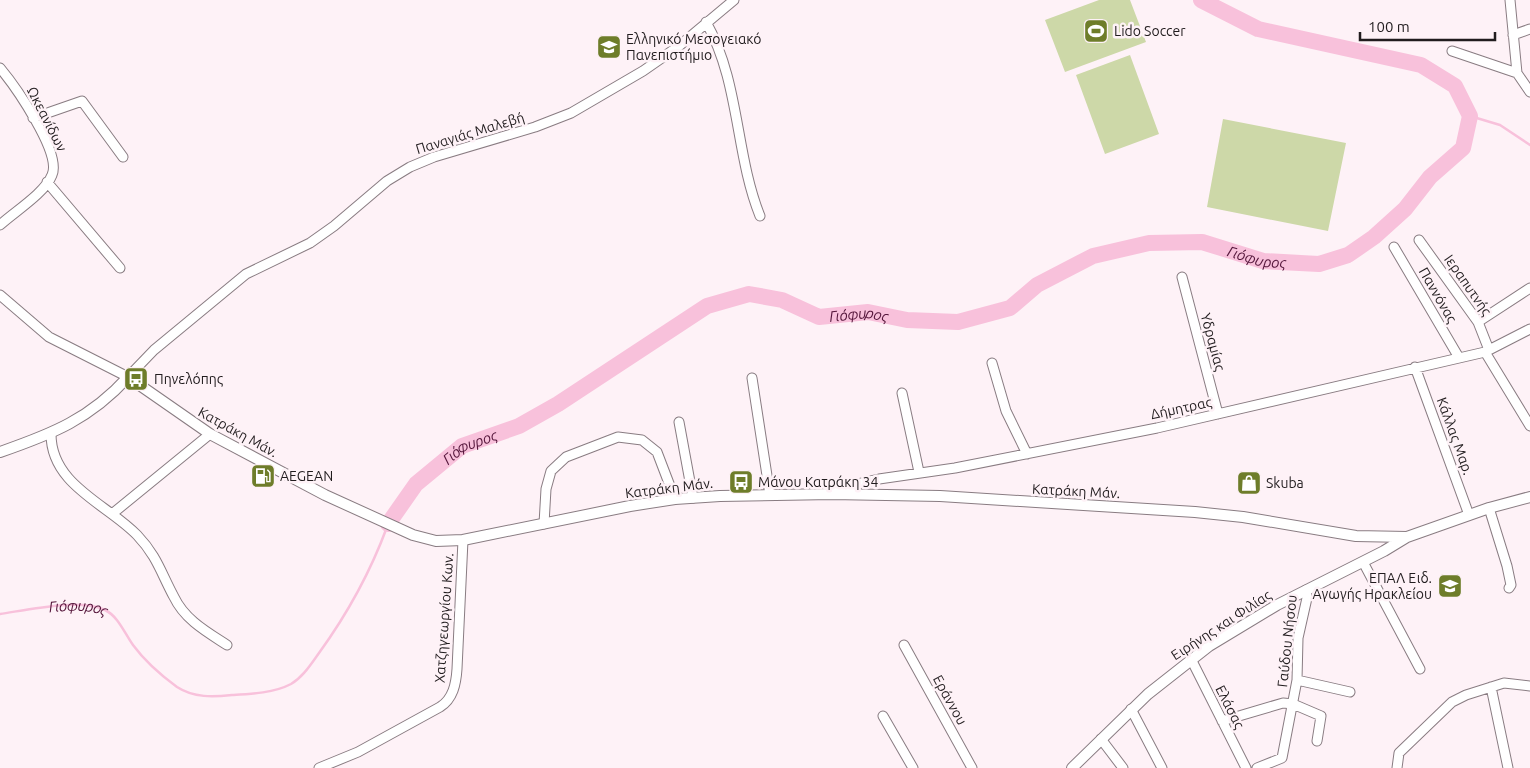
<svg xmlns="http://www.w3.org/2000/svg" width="1530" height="768" viewBox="0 0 1530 768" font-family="Ubuntu,sans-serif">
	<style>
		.grass { fill: #cdd8a8 }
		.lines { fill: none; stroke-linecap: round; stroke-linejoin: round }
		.stream { stroke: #f8c1db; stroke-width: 2.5 }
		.river { stroke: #f8c1db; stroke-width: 16 }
		.minor-casing { stroke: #897c82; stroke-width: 11 }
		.tertiary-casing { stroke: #897c82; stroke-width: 12 }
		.minor { stroke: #fff; stroke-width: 9 }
		.tertiary { stroke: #fff; stroke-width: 10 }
		.labels { text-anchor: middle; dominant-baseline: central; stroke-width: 5; stroke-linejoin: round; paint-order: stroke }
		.poi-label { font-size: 14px; fill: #211c1e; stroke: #fef2f7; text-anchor: start }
		.street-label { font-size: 14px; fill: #211c1e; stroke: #fef2f7 }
		.water-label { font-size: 15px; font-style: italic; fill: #55163b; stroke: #fef2f7 }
	</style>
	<rect width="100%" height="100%" fill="#fef2f7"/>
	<!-- grass -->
	<path class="grass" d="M1099 0H1130L1146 42 1065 72 1045 20Z
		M1130 55 1159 134 1105 154 1076 75Z
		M1223 119 1346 143 1328 231 1207 207Z"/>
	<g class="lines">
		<!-- stream -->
		<g class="stream">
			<path d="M1470 116 1500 125 1530 145"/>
			<path id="s1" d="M0 614C27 610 80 598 105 610 118 616 125 634 133 645 144 660 162 676 177 687 194 698 213 697 232 695 251 694 274 693 291 684 303 677 311 664 319 653 348 613 370 573 387 527"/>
		</g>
		<!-- river -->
		<path class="river" id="s2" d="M388 524 416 484 462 446 519 426 558 404 707 306 749 294 782 300 819 317 868 312 907 320 958 322 1010 308 1037 285 1093 256 1149 243 1202 242 1263 261 1319 264 1348 255 1374 237 1405 209 1430 177 1463 148 1470 116 1455 86 1421 65 1258 29 1201 0"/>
		<defs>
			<path id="minor" d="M1510 0 1517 73 1530 92
				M706 22C740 82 735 154 760 216
				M1513 35 1530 29
				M1452 51 1517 73
				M0 68C15 86 62 153 52 175 45 193 14 212 0 225
				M33 118 82 101 123 157
				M47 182 120 268
				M1419 240 1478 322 1489 350
				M1394 247 1458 356
				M1182 277 1218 414
				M0 295 49 337 128 377 154 350 246 274 310 243 334 226 387 181 410 167 434 157 535 127 571 113 643 71 679 46 734 0
				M1478 322 1530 288
				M1485 352 1530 426
				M992 363 1006 411 1027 454
				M1415 367 1469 515
				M752 378 770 495
				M902 393 919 472
				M679 422 693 498
				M51 434C51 485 107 504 137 535 157 556 161 573 174 597 185 620 207 632 227 645
				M834 493 857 484 879 479 955 468 1157 428 1485 352 1530 329
				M1489 508 1507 566 1511 585 1509 588
				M112 514 210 434
				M544 524 546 489 551 471 566 457 618 437 642 440 657 452 675 499
				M1363 562 1420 669
				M904 645 972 768
				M1191 659 1246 768
				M1297 680 1350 692
				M1491 687 1508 768
				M1131 709 1162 768
				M883 716 913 768
				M1222 721 1283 703 1293 704 1321 716 1317 741
				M1101 739 1123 768
				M319 768 358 752 440 707C453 699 456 684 457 669L463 540
				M1257 768 1282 758 1297 680 1298 638 1307 598 1306 590
				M1397 768 1399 753 1452 702 1466 695 1504 683 1530 686"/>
			<path id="tertiary" d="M0 452C52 434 90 419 128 377L210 434 325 495 413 535 436 541 463 540 630 506 675 499 720 496 832 494 940 496 1195 512 1243 517 1356 536 1407 537 1489 508 1530 497
				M1072 768 1148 694 1209 646 1277 605 1384 551 1407 537"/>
		</defs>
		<!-- minor casing -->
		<use href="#minor" class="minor-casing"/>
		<!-- tertiary casing -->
		<use href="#tertiary" class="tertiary-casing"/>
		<!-- minor -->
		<use href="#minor" class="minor"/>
		<!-- tertiary -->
		<use href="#tertiary" class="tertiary"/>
	</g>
	<!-- icons -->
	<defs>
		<symbol id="stadium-square" viewBox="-11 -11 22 22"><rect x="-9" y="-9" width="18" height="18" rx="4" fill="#6e7d2a" stroke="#fef2f7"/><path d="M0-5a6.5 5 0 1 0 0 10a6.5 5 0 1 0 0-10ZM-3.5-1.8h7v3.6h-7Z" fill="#fff"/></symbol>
		<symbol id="university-square" viewBox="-11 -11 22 22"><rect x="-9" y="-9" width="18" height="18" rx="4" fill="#6e7d2a" stroke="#fef2f7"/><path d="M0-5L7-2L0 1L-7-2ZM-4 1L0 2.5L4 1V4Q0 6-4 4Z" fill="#fff"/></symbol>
		<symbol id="bus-square" viewBox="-11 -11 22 22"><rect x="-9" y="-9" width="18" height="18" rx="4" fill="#6e7d2a" stroke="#fef2f7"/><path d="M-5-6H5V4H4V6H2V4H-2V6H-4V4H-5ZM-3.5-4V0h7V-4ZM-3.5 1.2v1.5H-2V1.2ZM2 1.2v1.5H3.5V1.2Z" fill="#fff"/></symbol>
		<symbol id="fuel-square" viewBox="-11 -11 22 22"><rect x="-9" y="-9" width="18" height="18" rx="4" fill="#6e7d2a" stroke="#fef2f7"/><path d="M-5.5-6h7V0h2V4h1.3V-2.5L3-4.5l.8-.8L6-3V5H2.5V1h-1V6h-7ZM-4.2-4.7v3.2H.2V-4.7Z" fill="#fff"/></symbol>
		<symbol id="shop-square" viewBox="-11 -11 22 22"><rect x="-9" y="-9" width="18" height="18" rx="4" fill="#6e7d2a" stroke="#fef2f7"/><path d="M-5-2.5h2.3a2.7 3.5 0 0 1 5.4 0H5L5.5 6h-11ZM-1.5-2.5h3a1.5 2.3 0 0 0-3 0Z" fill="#fff"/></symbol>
		<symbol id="school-square" viewBox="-11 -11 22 22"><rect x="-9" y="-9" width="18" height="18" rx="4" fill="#6e7d2a" stroke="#fef2f7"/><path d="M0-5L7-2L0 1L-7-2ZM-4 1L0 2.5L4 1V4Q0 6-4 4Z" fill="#fff"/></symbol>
	</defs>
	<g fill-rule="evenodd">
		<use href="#stadium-square" x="1082" y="17" width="28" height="28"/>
		<use href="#university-square" x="595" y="33" width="28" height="28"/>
		<use href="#bus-square" x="122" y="365" width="28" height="28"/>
		<use href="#fuel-square" x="249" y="462" width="28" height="28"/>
		<use href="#bus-square" x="727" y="468" width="28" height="28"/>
		<use href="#shop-square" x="1235" y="469" width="28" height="28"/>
		<use href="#school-square" x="1436" y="572" width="28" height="28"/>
	</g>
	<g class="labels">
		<!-- poi labels -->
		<g class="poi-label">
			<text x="1114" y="31">Lido Soccer</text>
			<text x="626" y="39">Ελληνικό Μεσογειακό<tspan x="626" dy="16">Πανεπιστήμιο</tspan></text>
			<text x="154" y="379">Πηνελόπης</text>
			<text x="280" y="476">AEGEAN</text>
			<text x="758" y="482">Μάνου Κατράκη 34</text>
			<text x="1266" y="483">Skuba</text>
			<text x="1432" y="578" text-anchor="end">ΕΠΑΛ Ειδ.<tspan x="1432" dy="16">Αγωγής Ηρακλείου</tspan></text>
		</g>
		<!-- street labels -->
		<g class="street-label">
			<text transform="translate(47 119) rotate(63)">Ωκεανίδων</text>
			<text transform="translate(470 133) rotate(-17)">Παναγιάς Μαλεβή</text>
			<text transform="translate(1468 285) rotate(55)">Ιεραπυτνής</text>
			<text transform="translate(1438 295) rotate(60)">Παννόνας</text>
			<text transform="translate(1213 342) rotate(75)">Υδραμίας</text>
			<text transform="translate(1181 408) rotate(-12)">Δήμητρας</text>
			<text transform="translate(238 432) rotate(29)">Κατράκη Μάν.</text>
			<text transform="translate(1455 436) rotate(70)">Κάλλας Μαρ.</text>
			<text transform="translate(669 488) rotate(-7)">Κατράκη Μάν.</text>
			<text transform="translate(1076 491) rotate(3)">Κατράκη Μάν.</text>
			<text transform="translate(444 618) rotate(-86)">Χατζηγεωργίου Κων.</text>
			<text transform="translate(1221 625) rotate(-33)">Ειρήνης και Φιλίας</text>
			<text transform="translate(1287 641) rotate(-84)">Γαύδου Νήσου</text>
			<text transform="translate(950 700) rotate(61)">Εράννου</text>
			<text transform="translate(1230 707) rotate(63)">Ελάσας</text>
		</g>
		<!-- water labels -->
		<g class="water-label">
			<text stroke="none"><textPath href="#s2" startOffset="970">Γιόφυρος</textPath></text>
			<text stroke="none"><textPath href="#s2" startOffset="550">Γιόφυρος</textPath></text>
			<text stroke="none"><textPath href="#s2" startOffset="115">Γιόφυρος</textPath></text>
			<text stroke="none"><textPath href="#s1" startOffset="79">Γιόφυρος</textPath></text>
		</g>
	</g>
	<!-- scale -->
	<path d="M1360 32v8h135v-8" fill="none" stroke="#211c1e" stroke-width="2.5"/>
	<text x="1368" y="32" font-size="15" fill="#211c1e" stroke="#fef2f7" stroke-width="4" paint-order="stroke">100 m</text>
</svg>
